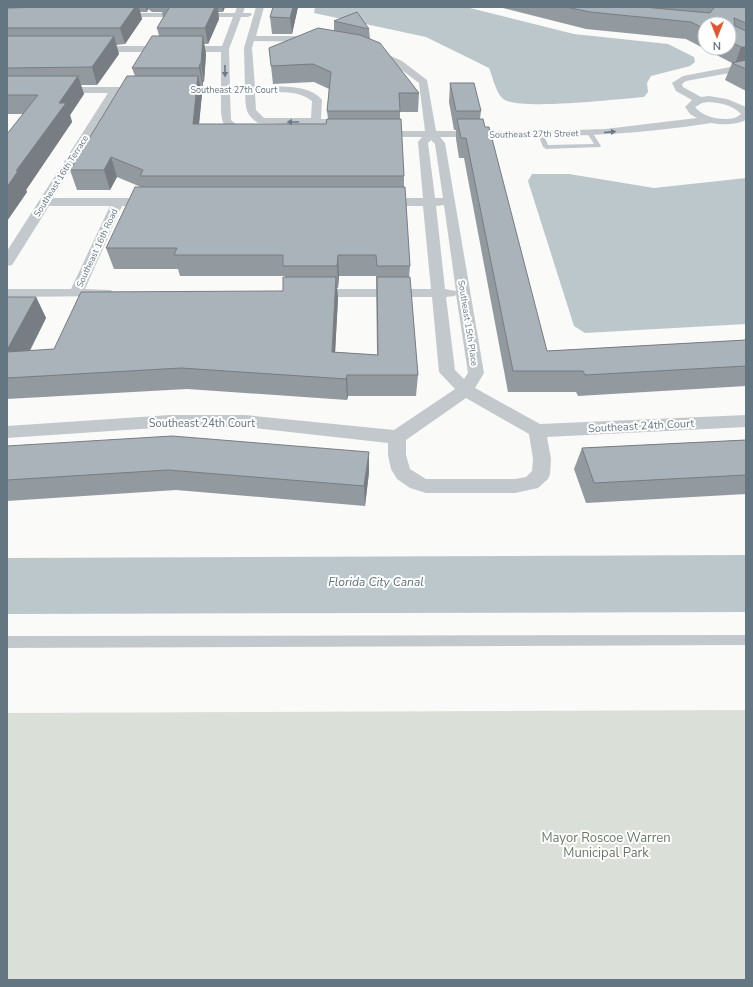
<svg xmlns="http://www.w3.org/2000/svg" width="753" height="987" viewBox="0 0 753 987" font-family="'Nunito Sans',sans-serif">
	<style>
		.green { fill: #dadfd7 }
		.water { fill: #bbc7cb }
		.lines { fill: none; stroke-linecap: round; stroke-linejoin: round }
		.service { fill: #c3c8cc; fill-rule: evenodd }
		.minor { fill: #c3c8cc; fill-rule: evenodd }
		.wall { fill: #929a9f; fill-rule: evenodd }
		.shaded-wall { fill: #777d82 }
		.building { fill: #aab3b9; stroke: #777d82 }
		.oneway { fill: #6a7a87 }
		.labels { text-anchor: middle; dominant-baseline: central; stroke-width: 4; stroke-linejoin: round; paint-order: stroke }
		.far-street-label { font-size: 9px; fill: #657683; stroke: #fff }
		.street-label { font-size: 11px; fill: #657683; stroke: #fff }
		.water-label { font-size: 12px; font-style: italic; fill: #60757c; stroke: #fff }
		.near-park-label { font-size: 13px; fill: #687a64; stroke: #fff }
	</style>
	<rect width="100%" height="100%" fill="#fafaf8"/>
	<!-- green -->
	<path class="green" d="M746 710V980H7V713Z"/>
	<!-- water -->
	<path class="water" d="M315 7H466L574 34 668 44 694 57 695 62 690 66 651 76 647 83 648 92 644 97C618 99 525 110 505 100 496 95 493 77 489 68L426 37 314 13Z
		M532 174H569L654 188 746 178V324L585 333 574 326 528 181Z
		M746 555V612L7 614V558Z"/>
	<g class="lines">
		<!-- service -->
		<path class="service" d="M590 131 592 132 601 146 600 147 546 149 543 147 538 134 543 133 548 145 594 144 587 133Z
			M746 635V645L7 648V636Z"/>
		<!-- minor -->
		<path class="minor" d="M237 7H245L243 13H251L252 15 248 17H241L229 49 230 87H245L244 48 256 7H264L256 36H319L323 39 319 42 254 41 252 48 255 87C274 87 309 83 322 100L321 119H352L357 122 356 124 316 125 258 123C245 114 246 108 245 93H230L231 120 240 128 254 132 255 134 250 137C218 133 221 119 221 93H176L171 90 176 87H221V52H92L88 49 92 46H222L233 17H115L111 15 115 13H235ZM255 93C273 93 297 89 312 101L311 118H264L256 110Z
			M369 46 402 61 427 80 436 131H546L605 129 697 118 690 114 685 107 692 100 676 91 672 83 683 76 746 64V70L686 81 682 84 683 87 701 97 709 96 727 99 746 107V120C735 125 723 125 711 123 621 138 531 137 440 137L445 143 484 373 475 388 540 424 746 415V427L547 437 551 459 550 474 548 479 538 488 515 493H426L410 488 397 479 391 469 388 455V443L245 427H170L7 438V426L170 415H245L394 430 455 389 439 372 432 297H311L306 296 304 293 306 290 311 289H431L423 206H380L376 205 374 202 376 199 380 198H423L418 142 422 137H375L370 134 375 131H425L419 83 395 65 366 51 365 49 366 47ZM709 102C720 103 733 105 741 114 731 124 703 118 695 107L702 103ZM431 140 435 144 443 198H435L428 143ZM444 205 456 291 445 289 436 206ZM456 294 468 373 464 379 455 370 446 297 455 296ZM466 398 529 434 533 459 532 471 526 477 515 479H426L410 469 406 455V440Z
			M7 87H143L148 90 143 93H118L53 198H154L158 199 160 202 158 205 154 206H122L85 289 111 290 113 293 111 296 7 297V289H71L110 206H49L14 262 12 265 7 266V251L108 93H7Z"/>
	</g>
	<!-- wall -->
	<path class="wall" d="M45 7H225L223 12H218L219 19 208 44H204L206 54 204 82H203V86H200L202 94 199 124H326L328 119 327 111 329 89 314 82 273 84 271 66 334 30V21L369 29 370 39 419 93 418 112H400V119L404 176V187L410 266 409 277 418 375 416 396H348L347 400 187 389 7 399V297H36L46 318 30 351 54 349 283 291 285 277V276H180L178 269H114L106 248 141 187 117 177 110 190H77L70 170 135 76 132 68 159 36 157 28 163 18 162 12H152L148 9 147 12H140L142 19 125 44 116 45 119 54 97 85H81L84 94 70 115 72 122 26 190 27 192 7 221V134L24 114H7V8ZM339 276H376L377 355 335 352 338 298 337 288H338Z
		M298 7 292 34H272L270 17Z
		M499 7H746V91L725 80 732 63 686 39 586 29ZM705 24H729V48H705Z
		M450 83 481 111 480 119 547 351 746 340V386L578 396 576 392H508L464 158H459L456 139V130H454L449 102Z
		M746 440V494L586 503 574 469 582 448Z
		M7 446 369 472 365 506 176 490 7 501Z"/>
	<!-- shaded-wall -->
	<path class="shaded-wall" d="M135 7H139L142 19 125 44 120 28Z
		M146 7H148V9L147 12Z
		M215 7H218L219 19 208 44 205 28Z
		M222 7H225L223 12Z
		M293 7H298L292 34 290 18Z
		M114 36 119 54 97 85 92 67Z
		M203 36 206 54 204 82 201 64Z
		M741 47H746V63L735 64Z
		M200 64 203 82V86L199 68Z
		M78 76 84 94 70 115 72 122 26 190 27 192 7 221V187L59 103Z
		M198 76 202 94 197 144 193 124Z
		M111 157 117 177 110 190 104 170Z
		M338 255 339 276 338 288 337 266Z
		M336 277 338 298 334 373 332 352Z
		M36 297 46 318 18 373 7 354V350Z
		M347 375 348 396 347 400 346 379Z
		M369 452V472L365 506 364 486Z"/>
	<!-- building -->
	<path class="building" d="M45 7H135L120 28H7V8Z
		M167 7H215L205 28H157L169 8Z
		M273 7H293L290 18 270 17Z
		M566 7H643L710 13 714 8 713 7H746V23L734 18 735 26 746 31V47H741L729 41V24H705V29L691 22 590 12Z
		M357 12 369 29 334 21Z
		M318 28 360 35 380 43 419 93H399L400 111H327L331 72 313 64 271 66 269 48Z
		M7 36H114L92 67 7 68Z
		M152 36H203L201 64H200L199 68H132Z
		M746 60V69L732 63Z
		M7 76H78L59 103H66L16 171H18L7 187V134L38 95H7Z
		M127 76H198L193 124H326L327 119H401L404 176H140L143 170 111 157 104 170H70Z
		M450 83H474L481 111H456Z
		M457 119H483L485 127H489L547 351 746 340V366L585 375 583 371H513L466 138H461Z
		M135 187H405L410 266H377L376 255H338L337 266H283V255H174L177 248H106Z
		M283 277H336L332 352 378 355 377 277H410L418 375H347L346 379 181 368 7 378V352L54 349 81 292 283 291Z
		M7 297H36L7 350Z
		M172 436 369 452 364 486 168 470 7 480V446Z
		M746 440V475L594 483 582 448Z"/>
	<!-- one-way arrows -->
	<defs><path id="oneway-solid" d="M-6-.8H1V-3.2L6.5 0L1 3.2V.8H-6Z"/></defs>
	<g class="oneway">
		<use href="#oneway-solid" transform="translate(225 71) rotate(89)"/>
		<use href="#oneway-solid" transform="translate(293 122) rotate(180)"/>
		<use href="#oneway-solid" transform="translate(610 132) rotate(-5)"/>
	</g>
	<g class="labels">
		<!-- far-street labels -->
		<g class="far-street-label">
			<text x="234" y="90">Southeast 27th Court</text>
			<text transform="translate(534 134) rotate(-1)">Southeast 27th Street</text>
			<text transform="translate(61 176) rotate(-58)">Southeast 16th Terrace</text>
			<text transform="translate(97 248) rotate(-65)">Southeast 16th Road</text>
			<text transform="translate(468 323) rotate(81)">Southeast 15th Place</text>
		</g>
		<!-- street labels -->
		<g class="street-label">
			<text x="202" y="423">Southeast 24th Court</text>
			<text transform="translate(641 426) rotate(-3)">Southeast 24th Court</text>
		</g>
		<!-- water labels -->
		<g class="water-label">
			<text x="376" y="582">Florida City Canal</text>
		</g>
		<!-- near-park labels -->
		<g class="near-park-label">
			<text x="606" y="838">Mayor Roscoe Warren<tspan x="606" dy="15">Municipal Park</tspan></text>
		</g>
	</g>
	<!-- border -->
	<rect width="753" height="987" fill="none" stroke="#657683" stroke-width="16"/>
	<!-- north arrow -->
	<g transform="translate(717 36) rotate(180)"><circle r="19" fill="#ffffff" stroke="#c1c8cd"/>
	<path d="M0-3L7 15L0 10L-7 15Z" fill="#e4572e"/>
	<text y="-6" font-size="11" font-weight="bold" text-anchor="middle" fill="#657683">N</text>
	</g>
</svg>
